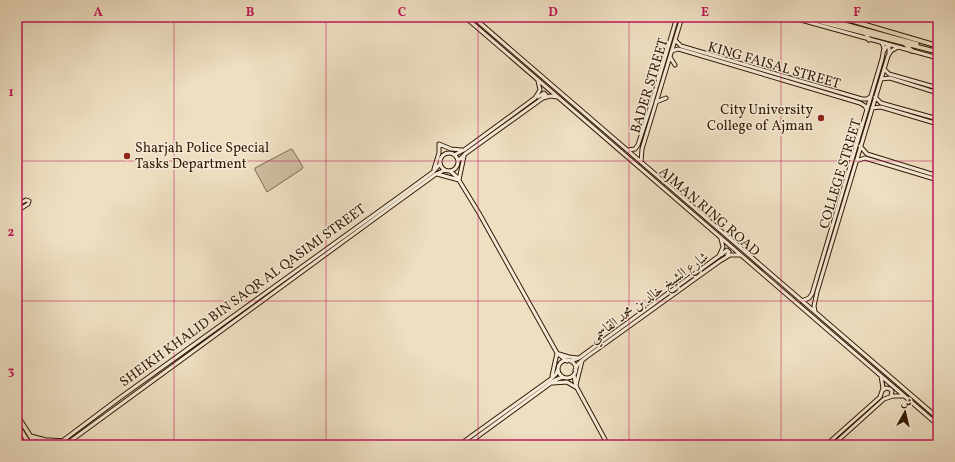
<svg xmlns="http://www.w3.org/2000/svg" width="955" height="462" viewBox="0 0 955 462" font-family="Vollkorn,Amiri,serif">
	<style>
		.green { fill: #cebea2; stroke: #816c53 }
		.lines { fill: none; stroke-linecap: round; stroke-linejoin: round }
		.secondary-casing { stroke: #341a04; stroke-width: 5 }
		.primary-casing { stroke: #341a04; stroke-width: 5.5 }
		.secondary { stroke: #f4ead7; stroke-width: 3 }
		.primary { stroke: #eedfc2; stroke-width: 3.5 }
		.grid { fill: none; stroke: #c2185b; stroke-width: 1; stroke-opacity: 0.55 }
		.poi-dot { fill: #8f2418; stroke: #f4ead7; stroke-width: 1.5 }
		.labels { text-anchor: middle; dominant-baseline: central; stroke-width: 3; stroke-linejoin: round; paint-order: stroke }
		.street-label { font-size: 14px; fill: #341a04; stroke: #f4ead7 }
		.poi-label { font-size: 14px; fill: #341a04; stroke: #f4ead7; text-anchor: end }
		.neatline { fill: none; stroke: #c2185b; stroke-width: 1.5 }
		.grid-label { font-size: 13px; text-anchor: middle; font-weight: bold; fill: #c2185b }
	</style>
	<rect width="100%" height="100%" fill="#eedfc2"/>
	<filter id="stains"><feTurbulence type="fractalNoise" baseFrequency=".005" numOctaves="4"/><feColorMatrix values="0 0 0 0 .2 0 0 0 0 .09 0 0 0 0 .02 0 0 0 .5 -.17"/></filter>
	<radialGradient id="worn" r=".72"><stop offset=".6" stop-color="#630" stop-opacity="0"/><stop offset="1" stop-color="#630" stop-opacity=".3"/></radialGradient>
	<!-- green -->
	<path class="green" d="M291 149H292L303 167 302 169 267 192 255 170V168Z"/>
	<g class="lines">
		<defs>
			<path id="secondary" d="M465 17 938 425
				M473 17 938 418
				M790 17 938 58
				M675 40 681 46 862 99H867L870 97
				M672 51 678 49 682 50 860 103 865 106 867 110
				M884 51 886 47H889V54
				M670 57 675 65
				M884 69 889 74 938 88
				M881 79 890 78 938 93
				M538 97 544 93 546 95 543 97
				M875 97 881 103 938 119
				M656 102 666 98
				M872 108 881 107 938 124
				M860 146 867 154 938 176
				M628 150 635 149 638 145 651 105 677 17
				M440 162a9 9 0 1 1 18 0a9 9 0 1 1-18 0Z
				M454 155 464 150 535 98 540 90 538 81
				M458 161 465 154 543 98 551 96 557 97
				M856 161 865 158 938 180
				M641 162 642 149 682 17
				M434 169 439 153V144L451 149 462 150
				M450 171 457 177 479 213 557 353 567 361
				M437 174 459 180
				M459 180 464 156
				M17 205 26 200 29 201 28 204 17 211
				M721 255 727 250 729 252 727 255
				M802 301 809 298 812 294 882 59 884 48 882 43
				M815 312 814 306 817 292 888 56 891 51 898 47
				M559 354 569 357 578 358
				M558 369a9 9 0 1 1 18 0a9 9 0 1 1-18 0Z
				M570 361 579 358 719 256 723 247 721 239
				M575 370 578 364 585 358 720 261 730 255H740
				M574 374 575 382 577 388 608 445
				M552 376 557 353
				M553 383 567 382 577 388
				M576 385 582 361
				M883 390 886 388 890 389 892 391 891 396
				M57 445 121 397 403 194 433 172 440 164
				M65 445 396 203 436 174 445 170
				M459 445 551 379 556 374 558 369
				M466 445 555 380 563 377
				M826 445 880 397 883 388 881 376
				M833 445 884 399 893 396H904"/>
			<path id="primary" d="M802 17 938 52
				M818 17 917 44
				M839 17 938 46
				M851 17 858 20
				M866 34 869 40
				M906 45 912 51
				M17 415 36 445
				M17 424 30 445
				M30 436 45 440 62 441"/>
		</defs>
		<!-- secondary casing -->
		<use href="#secondary" class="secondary-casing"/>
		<!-- primary casing -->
		<use href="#primary" class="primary-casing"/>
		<!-- secondary -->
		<use href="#secondary" class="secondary"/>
		<!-- primary -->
		<use href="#primary" class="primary"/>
	</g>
	<!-- grid -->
	<path class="grid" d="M174 17V445M326 17V445M478 17V445M629 17V445M781 17V445M17 161H938M17 301H938"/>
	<!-- markers -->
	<g class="poi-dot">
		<circle cx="821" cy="118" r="4"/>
		<circle cx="127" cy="156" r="4"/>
	</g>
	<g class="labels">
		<!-- street labels -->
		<g class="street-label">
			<text transform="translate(774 66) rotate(16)">KING FAISAL STREET</text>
			<text transform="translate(650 86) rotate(-73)">BADER STREET</text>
			<text transform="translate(841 174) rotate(-73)">COLLEGE STREET</text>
			<text transform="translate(709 212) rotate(41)">AJMAN RING ROAD</text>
			<text transform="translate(243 296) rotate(-36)">SHEIKH KHALID BIN SAQR AL QASIMI STREET</text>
			<text transform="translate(649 298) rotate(-36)">شارع الشيخ خالد بن محمد القاسمي</text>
		</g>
		<!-- poi labels -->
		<g class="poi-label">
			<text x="813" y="110">City University<tspan x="813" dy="16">College of Ajman</tspan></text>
			<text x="135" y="148" text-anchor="start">Sharjah Police Special<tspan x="135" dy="16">Tasks Department</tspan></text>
		</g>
	</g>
	<!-- margin -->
	<rect width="955" height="462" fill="none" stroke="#eedfc2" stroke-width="44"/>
	<!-- north arrow -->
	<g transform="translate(905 412) rotate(8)" stroke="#f4ead7" stroke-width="3" paint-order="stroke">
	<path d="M0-3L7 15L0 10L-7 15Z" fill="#341a04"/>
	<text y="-6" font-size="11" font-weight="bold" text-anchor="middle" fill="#341a04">ش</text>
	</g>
	<rect x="22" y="22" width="911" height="418" class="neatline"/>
	<g class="grid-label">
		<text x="98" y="16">A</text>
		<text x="250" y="16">B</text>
		<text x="402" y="16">C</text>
		<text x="553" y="16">D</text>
		<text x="705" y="16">E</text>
		<text x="857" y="16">F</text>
		<text x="11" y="96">1</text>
		<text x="11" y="236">2</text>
		<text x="11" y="375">3</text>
	</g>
	<rect width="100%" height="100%" filter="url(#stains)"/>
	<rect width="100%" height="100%" fill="url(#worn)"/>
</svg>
